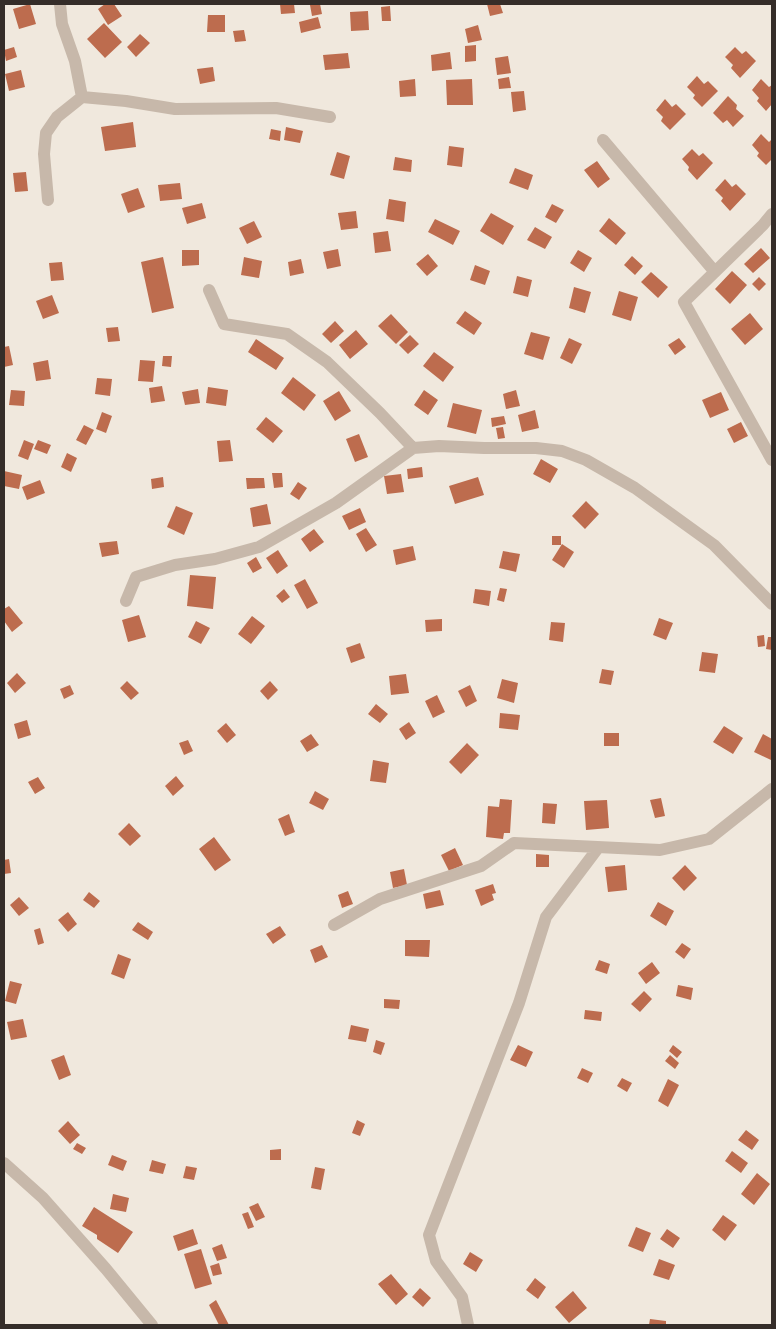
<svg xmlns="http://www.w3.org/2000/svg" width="776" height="1329" viewBox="0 0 776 1329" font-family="Mulish,sans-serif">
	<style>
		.building { fill: #bd6c4e }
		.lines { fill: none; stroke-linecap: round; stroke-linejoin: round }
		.street { stroke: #c7b8aa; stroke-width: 12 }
	</style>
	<rect width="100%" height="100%" fill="#f0e8dd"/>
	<!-- building -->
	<path class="building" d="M30 4 36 24 19 29 13 9Z
		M105 4H114L122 16 108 25 98 9Z
		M280 4H294L295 13 281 14Z
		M315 4H320L322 14 312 16 310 5Z
		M487 4H500L503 13 490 16Z
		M390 6 391 21H382L381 7Z
		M368 11 369 30 351 31 350 12Z
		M208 15H225V32H207Z
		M318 17 321 28 301 33 299 22Z
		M104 23 122 42 105 58 87 39Z
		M478 25 482 40 468 43 465 29Z
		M244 30 246 41 235 42 233 31Z
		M140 34 150 43 136 57 127 47Z
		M476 45V61L465 62V46Z
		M14 47 17 57 6 61 4 50Z
		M735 47 742 54 746 51 756 61 740 78 731 68 733 65 725 57Z
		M450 52 452 69 432 71 431 55Z
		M348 53 350 68 325 70 323 55Z
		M508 56 511 73 497 75 495 58Z
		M213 67 215 81 200 84 197 69Z
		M21 70 25 87 9 91 5 74Z
		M697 76 704 84 708 81 718 91 702 107 693 98 695 95 687 87Z
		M509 77 511 88 499 89 498 79Z
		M415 79 416 96 400 97 399 81Z
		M472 79 473 105H447L446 80Z
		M761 79 769 87 772 85V104L766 111 757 101 759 98 752 90Z
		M524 91 526 110 513 112 511 92Z
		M728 96 737 105 736 109 744 116 733 127 727 120 723 123 713 113Z
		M665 99 672 107 676 104 686 114 670 130 661 121 663 117 656 110Z
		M133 122 136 147 105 151 101 127Z
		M286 127 303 131 300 143 284 140Z
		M271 129 281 131 280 141 269 139Z
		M761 134 769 142 772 139V159L766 165 757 156 759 153 752 145Z
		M449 146 464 148 462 167 447 165Z
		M692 149 699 156 703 153 713 163 697 180 688 170 689 167 682 159Z
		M337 152 350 156 344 179 330 175Z
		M395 157 412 160 411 172 393 170Z
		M597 161 610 179 598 188 584 170Z
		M515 168 533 175 528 190 509 183Z
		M26 172 28 191 15 192 13 173Z
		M725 179 732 187 736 184 746 194 730 211 721 201 723 198 715 190Z
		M180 183 182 199 160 201 158 185Z
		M138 188 145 207 128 213 121 194Z
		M389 199 406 202 404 222 386 219Z
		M202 203 206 218 187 224 182 208Z
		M552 204 564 210 556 223 545 217Z
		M356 211 358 228 341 230 338 213Z
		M491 213 514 226 503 245 480 231Z
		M609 218 626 233 616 245 599 231Z
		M435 219 460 231 453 245 428 232Z
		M254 221 262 237 247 244 239 228Z
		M535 227 552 237 545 249 527 240Z
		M388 231 391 251 375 253 373 233Z
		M761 248 770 258 753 273 744 264Z
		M338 249 341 266 327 269 323 252Z
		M182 250H199V265L182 266Z
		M578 250 592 258 584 272 570 263Z
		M428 254 438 266 427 276 416 264Z
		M632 256 643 266 635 275 624 265Z
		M163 257 174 308 152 313 141 262Z
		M244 257 262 261 259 278 241 275Z
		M301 259 304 273 290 276 288 262Z
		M62 262 64 280 51 281 49 263Z
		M475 265 490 271 485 285 470 280Z
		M732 271 747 285 730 304 715 289Z
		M651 272 668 287 658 298 641 282Z
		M517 276 532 280 528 297 513 293Z
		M759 277 766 284 759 291 752 284Z
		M574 287 591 292 585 313 569 308Z
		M619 291 638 297 631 321 612 315Z
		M52 295 59 313 43 319 36 301Z
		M465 311 482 323 474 335 456 323Z
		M750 313 763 329 745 345 731 329Z
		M391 314 408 332 396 344 378 326Z
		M335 321 344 331 331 343 322 334Z
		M118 327 120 341 108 342 106 328Z
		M356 330 368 344 350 359 339 345Z
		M531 332 550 337 543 360 524 354Z
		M410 335 419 344 408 354 399 345Z
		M569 338 582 344 572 364 560 358Z
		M679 338 686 347 675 355 668 345Z
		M256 339 284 358 276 370 248 352Z
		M9 346 13 365 4 367V347Z
		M434 352 454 367 443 382 423 366Z
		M163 356H172L171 367 162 366Z
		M48 360 51 379 36 381 33 363Z
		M140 360 155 361 153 382 138 381Z
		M293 377 316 395 304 411 281 393Z
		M97 378 112 379 110 396 95 394Z
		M162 386 165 401 151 403 149 388Z
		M208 387 228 390 226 406 206 403Z
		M198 389 200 403 185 405 182 392Z
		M11 390 25 391 24 406 9 405Z
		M424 390 438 400 428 415 414 405Z
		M516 390 520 406 506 409 503 394Z
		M339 391 351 411 335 421 323 401Z
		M721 392 729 410 710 418 702 400Z
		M453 403 482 410 476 434 447 427Z
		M535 410 539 428 522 432 518 415Z
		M102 412 112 416 106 433 96 429Z
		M504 416 506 424 492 427 491 418Z
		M266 417 283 431 273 443 256 429Z
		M741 422 748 436 734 443 727 429Z
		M84 425 94 430 86 445 76 440Z
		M503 427 505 438 498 439 496 428Z
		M359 434 368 457 355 462 346 439Z
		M24 440 34 444 28 460 18 456Z
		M38 440 51 445 47 454 34 449Z
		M230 440 233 461 219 462 217 441Z
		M67 453 77 458 71 472 61 467Z
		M541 459 558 469 550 483 533 474Z
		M422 467 423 477 408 479 407 469Z
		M4 471 22 475 19 489 4 486Z
		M272 473H282L283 487 274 488Z
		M401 474 404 492 387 494 384 476Z
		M163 477 164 487 152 489 151 479Z
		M478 477 484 495 455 504 449 486Z
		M246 478H264L265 488 247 489Z
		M40 480 45 493 27 500 22 487Z
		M298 482 307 488 299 500 290 494Z
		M586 501 599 514 585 529 572 516Z
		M267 504 271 524 253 527 250 508Z
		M176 506 193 513 184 535 167 527Z
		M360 508 366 522 349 530 342 516Z
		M366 528 377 545 366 552 356 534Z
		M314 529 324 542 310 552 301 539Z
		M552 536H561V545H552Z
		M117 541 119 554 102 557 99 543Z
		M562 544 574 552 564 568 552 560Z
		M413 546 416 560 396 565 393 550Z
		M278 550 288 566 277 574 266 558Z
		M503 551 520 554 516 572 499 568Z
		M256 557 262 568 253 573 247 563Z
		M190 575 216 577 213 609 187 606Z
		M305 579 318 603 307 609 294 585Z
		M500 588 507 589 504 602 497 600Z
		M284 589 290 597 282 603 276 596Z
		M475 589 491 591 489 606 473 603Z
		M9 606 23 623 12 632 4 621V609Z
		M139 615 146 637 128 642 122 620Z
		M252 616 265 626 251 644 238 634Z
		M659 618 673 623 666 640 653 635Z
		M442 619V631L426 632 425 620Z
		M196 621 210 628 201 644 188 637Z
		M551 622 565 623 563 642 549 640Z
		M764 635 765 646 758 647 757 636Z
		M768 637H772V650L766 649Z
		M360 643 365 658 351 663 346 648Z
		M702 652 718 654 715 673 699 671Z
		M602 669 614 671 611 685 599 683Z
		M17 673 26 683 15 693 7 683Z
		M406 674 409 693 391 695 389 676Z
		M502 679 518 683 514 703 497 698Z
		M127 681 139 693 131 700 120 688Z
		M270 681 278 690 268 700 260 691Z
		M70 685 74 694 64 699 60 689Z
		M470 685 477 701 466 707 458 691Z
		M437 695 445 712 433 718 425 701Z
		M376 704 388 714 380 723 368 714Z
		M500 713 520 715 518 730 499 728Z
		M27 720 31 735 18 739 14 724Z
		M409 722 416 733 406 740 399 729Z
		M226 723 236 735 227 743 217 731Z
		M724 726 743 738 733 754 713 742Z
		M604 733H619V746H604Z
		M311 734 319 745 307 752 300 741Z
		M763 734 772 739V757L771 760 754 752Z
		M188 740 193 751 184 755 179 743Z
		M467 743 479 755 461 774 449 762Z
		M373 760 389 763 386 783 370 781Z
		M176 776 184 786 173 796 165 786Z
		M38 777 45 788 35 794 28 782Z
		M315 791 329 799 323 810 309 803Z
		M661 798 665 816 655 818 650 800Z
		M500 799 512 800 510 833H504L503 839 486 837 488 806 499 807Z
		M607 800 609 828 586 830 584 801Z
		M543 803 557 804 555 824 542 823Z
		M289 814 295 832 285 836 278 819Z
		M129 823 141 836 130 846 118 834Z
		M214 837 231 860 215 871 199 849Z
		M455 848 463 865 449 871 441 855Z
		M536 854 549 855V867H536Z
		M9 859 11 873 4 874V860Z
		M625 865 627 890 608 892 605 867Z
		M685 865 697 878 684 891 672 878Z
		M404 869 407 885 393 888 390 872Z
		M493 884 496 893 492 894 494 900 481 906 475 890Z
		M440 890 444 905 426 909 423 894Z
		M348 891 353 904 342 908 338 895Z
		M89 892 100 901 94 908 83 900Z
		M19 897 29 908 19 916 10 905Z
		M658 902 674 911 666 926 650 916Z
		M68 912 77 924 68 932 58 920Z
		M138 922 153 932 148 940 132 930Z
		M280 926 286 935 273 944 266 934Z
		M40 928 44 943 38 945 34 930Z
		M405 940H430L429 957 405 956Z
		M682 943 691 949 684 959 675 952Z
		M322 945 328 957 315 963 310 950Z
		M118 954 131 959 124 979 111 974Z
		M599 960 610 964 607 974 595 970Z
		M652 962 660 973 646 984 638 973Z
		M10 981 22 984 16 1004 5 1001Z
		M678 985 693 988 691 1000 676 996Z
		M644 991 652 999 640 1012 631 1004Z
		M384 999 400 1000 399 1009 384 1008Z
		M585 1010 602 1012 601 1021 584 1019Z
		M23 1019 27 1037 11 1040 7 1022Z
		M351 1025 369 1029 366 1042 348 1039Z
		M376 1040 385 1043 381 1055 373 1052Z
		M518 1045 533 1052 526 1067 510 1060Z
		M673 1045 682 1052 677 1058 669 1051Z
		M64 1055 71 1075 59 1080 51 1060Z
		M670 1055 679 1063 675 1069 665 1061Z
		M582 1068 593 1073 588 1083 577 1078Z
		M622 1078 632 1083 627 1092 617 1086Z
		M668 1079 679 1085 668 1107 658 1101Z
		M357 1120 365 1124 360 1136 352 1133Z
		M68 1121 80 1135 70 1144 58 1131Z
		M746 1130 759 1140 752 1150 738 1140Z
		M77 1143 86 1148 82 1154 73 1149Z
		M281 1149V1160H270V1150Z
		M732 1151 748 1163 741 1173 725 1161Z
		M112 1155 127 1161 123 1171 108 1165Z
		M152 1160 166 1164 163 1174 149 1171Z
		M186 1166 197 1168 194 1180 183 1178Z
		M315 1167 325 1169 321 1190 311 1188Z
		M757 1173 770 1184 754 1205 741 1194Z
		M113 1194 129 1198 126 1212 110 1209Z
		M258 1203 265 1217 256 1221 249 1207Z
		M94 1207 133 1232 118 1253 97 1239V1235L82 1226Z
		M248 1212 254 1227 248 1229 242 1214Z
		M723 1215 737 1225 725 1241 712 1230Z
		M636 1227 651 1233 643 1252 628 1246Z
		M193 1229 198 1244 178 1251 173 1236Z
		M667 1229 680 1238 673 1248 660 1239Z
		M222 1244 227 1258 217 1261 212 1248Z
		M201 1249 212 1284 195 1289 184 1254Z
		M470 1252 483 1260 476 1272 463 1264Z
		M659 1259 675 1265 669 1280 653 1275Z
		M219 1263 222 1274 213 1276 210 1266Z
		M391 1274 408 1294 396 1305 378 1284Z
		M535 1278 546 1287 538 1299 526 1290Z
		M420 1288 431 1298 423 1307 412 1297Z
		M573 1291 587 1308 569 1323 555 1307Z
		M216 1300 229 1325H219L209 1305Z
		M650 1319 666 1321V1325H649Z"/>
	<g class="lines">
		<!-- street -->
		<path class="street" d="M60 4 62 24 75 61 82 97 126 101 175 109 276 108 330 117
			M603 140 715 272
			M48 200 44 154 46 133 57 117 82 97
			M772 214 763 225 684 302 772 460
			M209 290 224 324 287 334 327 362 380 413 413 448
			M126 601 136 577 175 565 215 559 259 547 336 503 413 448 439 446 484 448H536L562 451 586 460 635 488 714 545 772 604
			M334 925 380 899 481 866 514 843 660 850 709 839 772 789
			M4 1163 43 1198 106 1269 152 1325
			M468 1325 462 1297 436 1261 429 1235 519 1003 546 917 598 848"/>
	</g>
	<!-- border -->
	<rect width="776" height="1329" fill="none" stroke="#352d29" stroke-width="10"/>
</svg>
